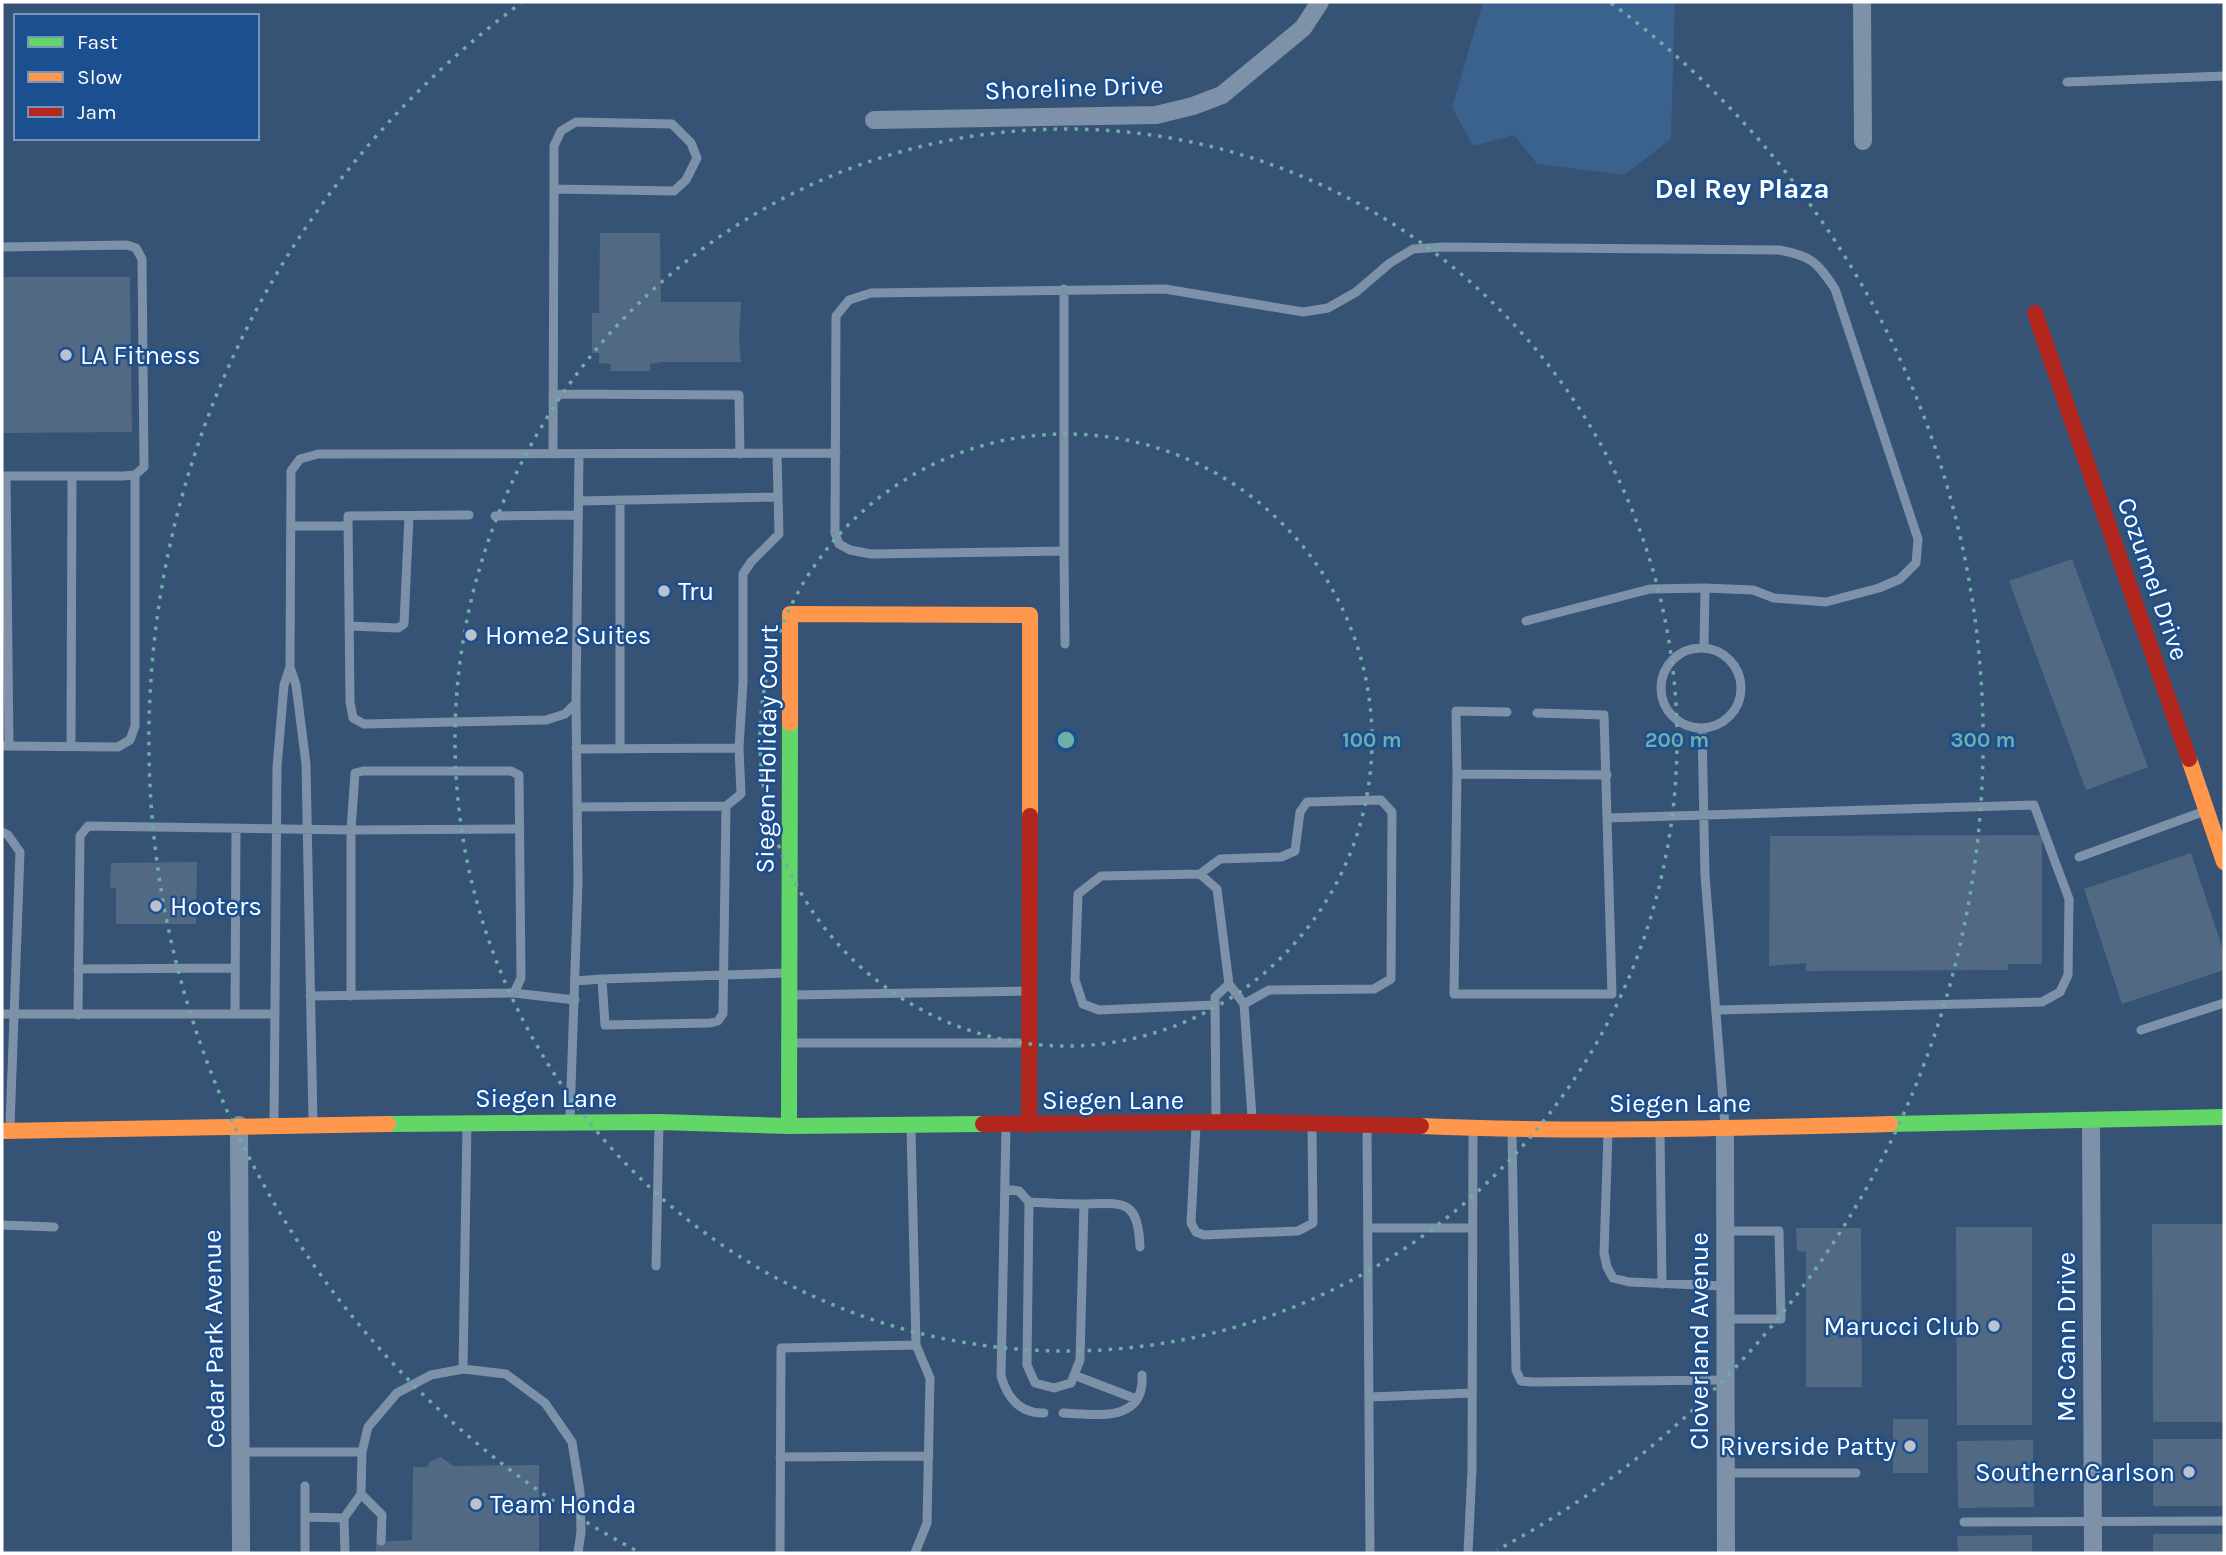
<svg xmlns="http://www.w3.org/2000/svg" width="2226" height="1555" viewBox="0 0 2226 1555" font-family="Karla,sans-serif">
	<style>
		.water { fill: #3b618d }
		.building { fill: #526984 }
		.lines { fill: none; stroke-linecap: round; stroke-linejoin: round }
		.lane { stroke: #7d92a8; stroke-width: 9 }
		.street { stroke: #7d92a8; stroke-width: 18 }
		.fast { stroke: #63d668; stroke-width: 16 }
		.slow { stroke: #ff974d; stroke-width: 16 }
		.jam { stroke: #b3261e; stroke-width: 16 }
		.ring { fill: none; stroke: #6fada8; stroke-width: 3.5; stroke-dasharray: 3.5 7 }
		.poi-dot { fill: #b9c2ce; stroke: #1b4f8f; stroke-width: 2.5 }
		.labels { text-anchor: middle; dominant-baseline: central; stroke-width: 5; stroke-linejoin: round; paint-order: stroke }
		.street-label { font-size: 26px; fill: #fff; stroke: #1b4f8f }
		.poi-label { font-size: 26px; fill: #fff; stroke: #1b4f8f; text-anchor: start }
		.neighbourhood-label { font-size: 28px; font-weight: bold; fill: #fff; stroke: #1b4f8f }
		.centre { fill: #6fada8; stroke: #1b4f8f; stroke-width: 3.5 }
		.ring-label { font-size: 21px; text-anchor: middle; font-weight: bold; fill: #6fada8; stroke: #1b4f8f; stroke-width: 5; stroke-linejoin: round; paint-order: stroke }
	</style>
	<rect width="100%" height="100%" fill="#365274"/>
	<!-- water -->
	<path class="water" d="M1483 2H1675L1671 139 1624 175 1537 164 1514 135 1473 146 1452 107Z"/>
	<!-- building -->
	<path class="building" d="M600 233H660L661 302H741L739 339 741 362H662L650 364V371H610L611 364 599 363V353H592V313H599Z
		M2 277H130L132 432 2 433Z
		M2072 559 2148 767 2086 790 2009 581Z
		M2042 835V964H2008V970L1806 971V963L1769 966 1770 836Z
		M2191 853 2224 953V970L2122 1004 2084 889Z
		M197 862 196 924H116V888H110L111 863Z
		M2152 1224H2224V1422H2153Z
		M1956 1227H2032V1425H1957Z
		M1796 1228H1861L1862 1387H1806V1252L1797 1251Z
		M1893 1419H1928V1473H1893Z
		M2153 1439H2224V1506H2153Z
		M2033 1440 2034 1507 1958 1508 1957 1441Z
		M441 1457 453 1466 539 1465V1553H376V1542L412 1540 413 1467H427L429 1462Z
		M2153 1534H2224V1553H2153Z
		M2032 1535V1553H1958L1957 1536Z"/>
	<g class="lines">
		<!-- lane -->
		<path class="lane" d="M2067 82 2224 76
			M2 247 127 245 136 248 142 259 144 467 135 475 123 476H2
			M1064 289V551L871 554 850 550 839 544 835 533 836 316 849 300 871 293 1165 289 1303 312 1328 308 1356 292 1390 263 1413 249 1443 247 1779 250C1812 256 1817 262 1835 289L1918 539 1916 563 1900 579 1879 588 1826 602 1774 598 1753 590 1705 588 1704 647
			M553 394 739 395 740 454
			M553 454 554 189V146L561 131 576 122 672 124 691 143 697 158 686 180 674 191 554 189
			M6 476 9 746
			M620 500V749
			M578 501 778 497
			M469 515 348 516 350 702 353 718 364 724 546 720 565 714 576 703 579 454
			M495 516 578 515
			M291 526H348
			M1064 551 1065 644
			M1526 621 1650 589 1705 588
			M349 626 398 628 404 624 409 516
			M1661 688a40 40 0 1 1 80 0a40 40 0 1 1-80 0Z
			M290 667 291 471 300 459 318 454 836 453
			M1507 712 1456 711 1457 774 1454 994H1612L1607 818
			M1537 713 1604 715 1607 818 2034 805 2069 899 2068 975 2060 992 2042 1002 1716 1010
			M1702 728 1705 875 1725 1126
			M2 746 118 747 130 740 135 726V475
			M71 746 72 476
			M576 749 739 748 743 682V574L751 562 779 534 777 454
			M1457 774 1607 775
			M726 806 741 794 739 748
			M2 832 8 835 20 852 10 1126
			M2079 857 2205 811
			M1200 874 1220 859 1281 857 1295 851 1300 812 1307 802 1381 800 1392 812 1391 979 1374 989 1269 990 1244 1004
			M78 969 235 968
			M602 979 788 973
			M575 981 602 979 605 1025 710 1023 718 1021 723 1014 726 806 577 807
			M514 993 575 1000
			M793 995 1028 991
			M351 996V830L520 829
			M1215 1005 1099 1010 1083 1004 1075 980 1078 894 1101 876 1200 874 1217 889 1229 984
			M2 1014H275
			M235 1014 236 828
			M78 1015 80 836 88 826 351 830 355 773 363 771H511L519 775 521 978 514 993 310 996
			M2141 1030 2224 1003
			M791 1043H1025
			M570 1117 578 882 576 701
			M1216 1120 1215 997 1229 984 1244 1004 1252 1117
			M274 1124 277 767 284 685 290 667 296 685 306 764 313 1122
			M467 1124 463 1369 506 1374 545 1403 572 1442 580 1492 581 1532 578 1553
			M1196 1126 1191 1223 1196 1232 1204 1235 1298 1231 1313 1223 1312 1125
			M1006 1127 1001 1376C1007 1397 1020 1414 1044 1413
			M1367 1128 1370 1553
			M911 1129 916 1345 930 1378 927 1523 915 1553
			M1512 1132 1516 1370 1521 1381 1532 1382 1724 1380
			M1608 1133 1604 1253 1607 1267 1613 1278 1629 1282 1724 1286
			M1660 1133 1662 1284
			M1005 1189 1019 1191 1029 1202C1047 1203 1065 1204 1084 1204 1124 1203 1138 1199 1140 1247
			M1029 1202 1027 1365 1035 1383 1054 1388 1071 1383 1080 1360 1084 1204
			M2 1225 54 1227
			M1369 1228H1473
			M656 1266 659 1124
			M1724 1319H1781L1779 1231H1725
			M1074 1375 1136 1399
			M1370 1397 1472 1393
			M1063 1413C1095 1414 1145 1424 1142 1375
			M241 1452H362L368 1427 397 1393 431 1375 463 1369
			M780 1457 929 1456
			M1725 1473H1856
			M305 1486V1517L344 1518
			M361 1494 382 1515 381 1541
			M1964 1522 2224 1521
			M305 1553V1517
			M345 1553 344 1518 361 1494 362 1452
			M780 1553 781 1348 916 1345
			M1468 1553 1472 1469 1473 1132"/>
		<!-- street -->
		<path class="street" d="M1862 2 1863 141
			M874 120 1156 115 1193 106 1222 95 1303 28 1320 2
			M2091 1121 2093 1553
			M239 1125 241 1553
			M1725 1128 1726 1553"/>
		<!-- fast -->
		<path class="fast" d="M388 1124 659 1122 789 1126 983 1124
			M1890 1124 2224 1117
			M789 1126 790 723"/>
		<!-- slow -->
		<path class="slow" d="M790 723V614L1030 615V816
			M2189 759 2224 862
			M1421 1126C1577 1133 1734 1128 1890 1124
			M2 1131 388 1124"/>
		<!-- jam -->
		<path class="jam" d="M2035 313 2189 759
			M983 1124 1253 1122 1421 1126
			M1029 1125 1030 816"/>
	</g>
	<!-- distance rings -->
	<g class="ring">
		<circle cx="1066" cy="740" r="306"/>
		<circle cx="1066" cy="740" r="611"/>
		<path d="M635 1550A917 917 0 0 1 521 3M1611 3A917 917 0 0 1 1497 1550"/>
	</g>
	<!-- markers -->
	<g class="poi-dot">
		<circle cx="66" cy="355" r="7"/>
		<circle cx="664" cy="591" r="7"/>
		<circle cx="471" cy="635" r="7"/>
		<circle cx="156" cy="906" r="7"/>
		<circle cx="1994" cy="1326" r="7"/>
		<circle cx="1910" cy="1446" r="7"/>
		<circle cx="2189" cy="1472" r="7"/>
		<circle cx="476" cy="1504" r="7"/>
	</g>
	<g class="labels">
		<!-- street labels -->
		<g class="street-label">
			<text transform="translate(1074 88) rotate(-2)">Shoreline Drive</text>
			<text transform="translate(2153 579) rotate(71)">Cozumel Drive</text>
			<text transform="translate(767 749) rotate(-89)">Siegen-Holiday Court</text>
			<text x="546" y="1098">Siegen Lane</text>
			<text x="1113" y="1100">Siegen Lane</text>
			<text x="1680" y="1103">Siegen Lane</text>
			<text transform="translate(2066 1337) rotate(-90)">Mc Cann Drive</text>
			<text transform="translate(214 1339) rotate(-91)">Cedar Park Avenue</text>
			<text transform="translate(1699 1341) rotate(-90)">Cloverland Avenue</text>
		</g>
		<!-- poi labels -->
		<g class="poi-label">
			<text x="80" y="355">LA Fitness</text>
			<text x="678" y="591">Tru</text>
			<text x="485" y="635">Home2 Suites</text>
			<text x="170" y="906">Hooters</text>
			<text x="1980" y="1326" text-anchor="end">Marucci Club</text>
			<text x="1896" y="1446" text-anchor="end">Riverside Patty</text>
			<text x="2175" y="1472" text-anchor="end">SouthernCarlson</text>
			<text x="490" y="1504">Team Honda</text>
		</g>
		<!-- neighbourhood labels -->
		<g class="neighbourhood-label">
			<text x="1742" y="188">Del Rey Plaza</text>
		</g>
	</g>
	<circle cx="1066" cy="740" r="10" class="centre"/>
	<g class="ring-label">
		<text x="1372" y="747">100 m</text>
		<text x="1677" y="747">200 m</text>
		<text x="1983" y="747">300 m</text>
	</g>
	<!-- border -->
	<rect width="2226" height="1555" fill="none" stroke="#ffffff" stroke-width="7"/>
	<!-- legend -->
	<rect x="14" y="14" width="245" height="126" fill="#1b4f8f" stroke="#7695bc" stroke-width="2"/>
	<rect x="28" y="37" width="35" height="10" fill="#63d668" stroke="#7695bc" stroke-width="2"/>
	<text x="77" y="49" font-size="21" fill="#ffffff">Fast</text>
	<rect x="28" y="72" width="35" height="10" fill="#ff974d" stroke="#7695bc" stroke-width="2"/>
	<text x="77" y="84" font-size="21" fill="#ffffff">Slow</text>
	<rect x="28" y="107" width="35" height="10" fill="#b3261e" stroke="#7695bc" stroke-width="2"/>
	<text x="77" y="119" font-size="21" fill="#ffffff">Jam</text>
</svg>
